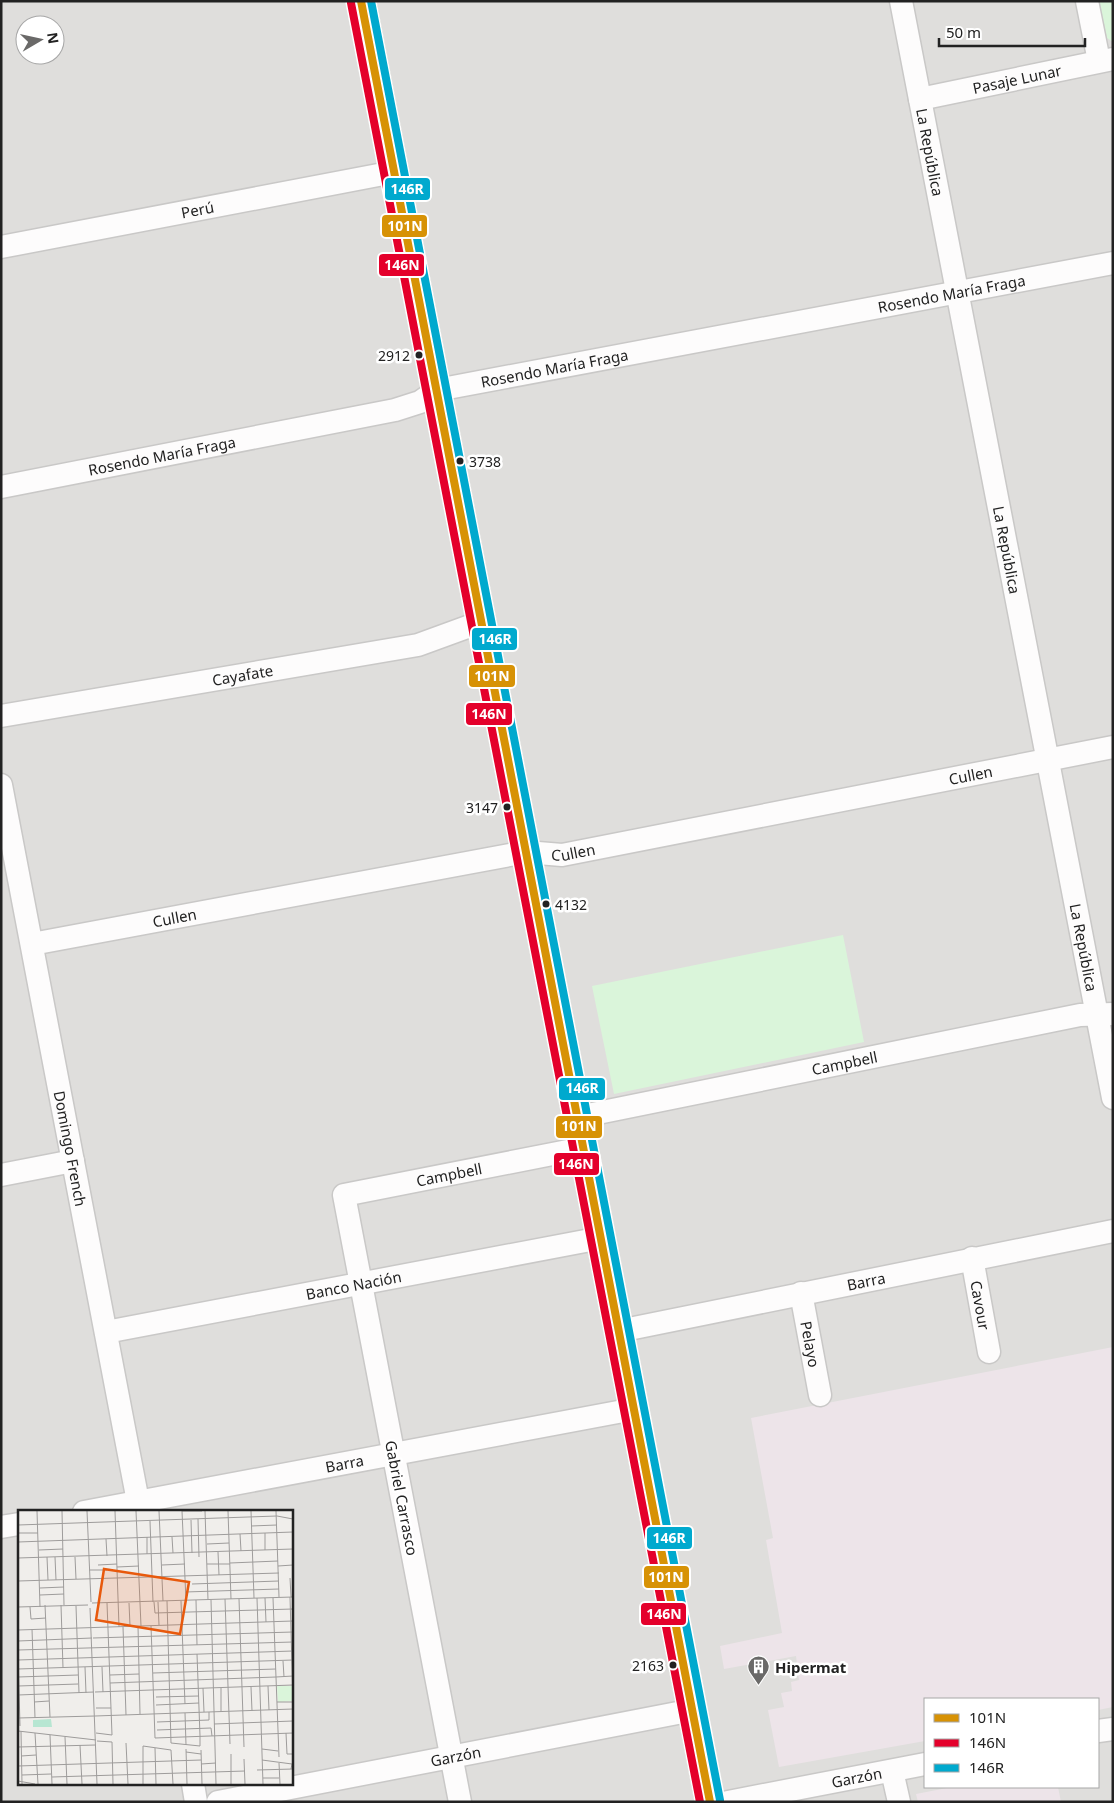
<svg xmlns="http://www.w3.org/2000/svg" width="1114" height="1803" viewBox="0 0 1114 1803" font-family="'Noto Sans',sans-serif">
	<style>
		.residential { fill: #dfdedc; fill-rule: evenodd }
		.industrial { fill: #ede4e9 }
		.park { fill: #daf5da }
		.lines { fill: none; stroke-linecap: round; stroke-linejoin: round }
		.street-casing { stroke: #c9c8c7; stroke-width: 25 }
		.secondary-casing { stroke: #999a82; stroke-width: 30 }
		.street { stroke: #fdfcfc; stroke-width: 22 }
		.secondary { stroke: #f4f4ed; stroke-width: 28 }
		.bus-1-casing { stroke: #fff; stroke-width: 11 }
		.bus-2-casing { stroke: #fff; stroke-width: 11 }
		.bus-3-casing { stroke: #fff; stroke-width: 11 }
		.bus-1 { stroke: #d79205; stroke-width: 8 }
		.bus-2 { stroke: #e4002b; stroke-width: 8 }
		.bus-3 { stroke: #00a9ce; stroke-width: 8 }
		.bus-dot { fill: #222; stroke: #fff; stroke-width: 2 }
		.labels { text-anchor: middle; dominant-baseline: central; stroke-width: 5; stroke-linejoin: round; paint-order: stroke }
		.bus-label { font-size: 14px; fill: #222; stroke: #fff; text-anchor: end }
		.street-label { font-size: 15px; fill: #222; stroke: #fff }
		.poi-label { font-size: 15px; font-weight: bold; fill: #222; stroke: #fff; text-anchor: start }
		.inset-road { fill: none; stroke: #9e9c9b; stroke-width: 1 }
		.view { fill: #e8590c; fill-opacity: 0.15; stroke: #e8590c; stroke-width: 2.5 }
		.inset-edge { fill: none; stroke: #222; stroke-width: 2.5 }
		.line-badge { stroke: #fff; stroke-width: 2 }
		.badge-label { font-size: 14px; text-anchor: middle; font-weight: bold; fill: #fff }
	</style>
	<rect width="100%" height="100%" fill="#f0eeeb"/>
	<!-- residential -->
	<path class="residential" d="M1 1H1113V1802H1ZM25 25H55V55H25ZM19 1512H291V1784H19ZM925 1699H1098V1787H925Z"/>
	<!-- industrial -->
	<path class="industrial" d="M1113 1347V1707L1098 1710V1699H925V1741L779 1767 768 1710 784 1707 781 1693 792 1691 791 1682 799 1680 796 1656 724 1669 720 1646 782 1633 766 1540 773 1538 751 1418Z
		M952 1787H1058L1061 1802H918L916 1794Z"/>
	<!-- park -->
	<path class="park" d="M1099 1H1113V42L1107 38Z
		M843 935 864 1042 614 1094 592 986Z"/>
	<g class="lines">
		<defs>
			<g id="street">
				<path id="s1" d="M901 1 1113 1098"/>
				<path d="M1087 1 1099 61"/>
				<path id="s2" d="M920 99 1113 59"/>
				<path id="s3" d="M1 247 394 172"/>
				<path id="s4" d="M1 487 395 410 420 402 437 390 1113 263"/>
				<path id="s5" d="M1 716 418 645 481 622"/>
				<path id="s6" d="M1 785 140 1512"/>
				<path id="s7" d="M32 944 526 852 562 855 1113 747"/>
				<path id="s8" d="M578 1117 1080 1015 1113 1014"/>
				<path d="M1 1175 73 1161"/>
				<path id="s9" d="M972 1258 989 1352"/>
				<path id="s10" d="M801 1293 820 1395"/>
				<path id="s11" d="M619 1331 1113 1231"/>
				<path id="s12" d="M106 1332 601 1238"/>
				<path id="s13" d="M84 1512 634 1409"/>
				<path d="M1 1527 19 1524"/>
				<path d="M1098 1731 1113 1729"/>
				<path d="M892 1771 899 1802"/>
				<path d="M193 1784 196 1802"/>
				<path id="s14" d="M218 1802 693 1710"/>
				<path id="s15" d="M460 1802 344 1195 583 1148"/>
				<path id="s16" d="M728 1802 925 1764"/>
			</g>
			<path id="secondary" d="M361 1 710 1802"/>
		</defs>
		<!-- street casing -->
		<use href="#street" class="street-casing"/>
		<!-- secondary casing -->
		<use href="#secondary" class="secondary-casing"/>
		<!-- street -->
		<use href="#street" class="street"/>
		<!-- secondary -->
		<use href="#secondary" class="secondary"/>
		<defs>
			<path id="bus-1" d="M361 1 710 1802"/>
			<path id="bus-2" d="M351 3 700 1802"/>
			<path id="bus-3" d="M371 1 720 1800"/>
		</defs>
		<!-- bus-1 casing -->
		<use href="#bus-1" class="bus-1-casing"/>
		<!-- bus-2 casing -->
		<use href="#bus-2" class="bus-2-casing"/>
		<!-- bus-3 casing -->
		<use href="#bus-3" class="bus-3-casing"/>
		<!-- bus-1 -->
		<use href="#bus-1" class="bus-1"/>
		<!-- bus-2 -->
		<use href="#bus-2" class="bus-2"/>
		<!-- bus-3 -->
		<use href="#bus-3" class="bus-3"/>
	</g>
	<!-- icons -->
	<defs>
		<symbol id="building-pin" viewBox="-11 -11 22 30"><path d="M0 17L-7.5 6A9.5 9.5 0 1 1 7.5 6Z" fill="#6a6968" stroke="#fff"/><path d="M-4-6H4V6H1V3H-1V6H-4ZM-2.5-4.3h1.7v1.8h-1.7ZM.8-4.3h1.7v1.8H.8ZM-2.5-1h1.7V.8h-1.7ZM.8-1h1.7V.8H.8Z" fill="#fff"/></symbol>
	</defs>
	<g fill-rule="evenodd">
		<use href="#building-pin" x="746" y="1654" width="25" height="34"/>
	</g>
	<!-- markers -->
	<g class="bus-dot">
		<circle cx="419" cy="355" r="4.5"/>
		<circle cx="460" cy="461" r="4.5"/>
		<circle cx="507" cy="807" r="4.5"/>
		<circle cx="546" cy="904" r="4.5"/>
		<circle cx="673" cy="1665" r="4.5"/>
	</g>
	<g class="labels">
		<!-- bus labels -->
		<g class="bus-label">
			<text x="410" y="355">2912</text>
			<text x="469" y="461" text-anchor="start">3738</text>
			<text x="498" y="807">3147</text>
			<text x="555" y="904" text-anchor="start">4132</text>
			<text x="664" y="1665">2163</text>
		</g>
		<!-- street labels -->
		<g class="street-label">
			<text stroke="none"><textPath href="#s2" startOffset="99">Pasaje Lunar</textPath></text>
			<text stroke="none"><textPath href="#s1" startOffset="154">La República</textPath></text>
			<text stroke="none"><textPath href="#s3" startOffset="200">Perú</textPath></text>
			<text stroke="none"><textPath href="#s4" startOffset="972">Rosendo María Fraga</textPath></text>
			<text stroke="none"><textPath href="#s4" startOffset="568">Rosendo María Fraga</textPath></text>
			<text stroke="none"><textPath href="#s4" startOffset="164">Rosendo María Fraga</textPath></text>
			<text stroke="none"><textPath href="#s1" startOffset="559">La República</textPath></text>
			<text stroke="none"><textPath href="#s5" startOffset="245">Cayafate</textPath></text>
			<text stroke="none"><textPath href="#s7" startOffset="955">Cullen</textPath></text>
			<text stroke="none"><textPath href="#s7" startOffset="550">Cullen</textPath></text>
			<text stroke="none"><textPath href="#s7" startOffset="145">Cullen</textPath></text>
			<text stroke="none"><textPath href="#s1" startOffset="964">La República</textPath></text>
			<text stroke="none"><textPath href="#s8" startOffset="272">Campbell</textPath></text>
			<text stroke="none"><textPath href="#s6" startOffset="370">Domingo French</textPath></text>
			<text stroke="none"><textPath href="#s15" startOffset="725">Campbell</textPath></text>
			<text stroke="none"><textPath href="#s11" startOffset="252">Barra</textPath></text>
			<text stroke="none"><textPath href="#s12" startOffset="252">Banco Nación</textPath></text>
			<text stroke="none"><textPath href="#s9" startOffset="48">Cavour</textPath></text>
			<text stroke="none"><textPath href="#s10" startOffset="52">Pelayo</textPath></text>
			<text stroke="none"><textPath href="#s13" startOffset="265">Barra</textPath></text>
			<text transform="translate(402 1498) rotate(79)">Gabriel Carrasco</text>
			<text stroke="none"><textPath href="#s14" startOffset="242">Garzón</textPath></text>
			<text stroke="none"><textPath href="#s16" startOffset="131">Garzón</textPath></text>
		</g>
		<!-- poi labels -->
		<g class="poi-label">
			<text x="775" y="1667">Hipermat</text>
		</g>
	</g>
	<!-- overview -->
	<g transform="translate(18 1510)">
		<rect width="275" height="275" fill="#f0eeeb"/>
		<path d="M259 176H274V191L260 192Z" fill="#daf5da"/>
		<path d="M33 209 34 217H15V210Z" fill="#b7e6d2"/>
		<path class="inset-road" d="M19 1 22 97M44 1 46 95M69 1 73 92M97 1 101 117M118 1 123 116M141 1 145 91M164 1 168 91M164 1H184M187 1 190 90M210 1 213 89M233 1 236 88M258 1 261 87M180 9 181 47M173 10 174 43M132 11 135 92M0 15 259 6 275 9M233 16 259 15M0 23H20M247 23V40M222 24 223 41M129 27V44M154 27 155 43M88 29 89 46M0 32 275 22M189 34 211 33M21 40 45 39M200 42 201 65M29 47 30 70M37 47 38 70M57 47 58 69M0 48 275 39M212 53 260 51M189 54H212M80 55 99 54M144 55 167 54M260 56 275 55M99 57 121 56M71 60H89M272 68 273 87M0 71 261 63M174 74 261 71M22 78 46 77M167 82 261 79M22 85 46 84M272 87 275 191M239 88 245 274M247 88 248 112M255 88 261 247M207 89 212 234M221 89 226 237M178 90 179 135M193 90 198 274M149 91 153 233 182 236V226M163 91 167 194M136 92 137 103 275 99M140 92 141 115M74 93 275 87M111 93 112 116M27 95 32 207M43 95 45 158M58 96 61 183M0 97 70 95M12 97 13 109 28 108M72 98 79 274M120 116 122 204M133 116 137 228 275 223M105 117 108 205M14 119 17 208M0 120 275 111M75 128 275 122M0 131 74 128M0 140 275 132M0 144 2 216M179 144 182 226M0 150 275 141M265 151 266 167M67 157 68 183M84 157 85 182M0 159 275 150M135 163 258 159M92 165 121 164M0 167 60 165M258 167 275 166M92 173 258 167M0 176 60 174M250 176 251 200M233 177 234 201M185 178 186 202M203 178V202M77 182 275 175M0 185 76 182M138 187 181 186M16 192 31 191M259 192H275M138 195 181 193M78 198H93M167 203 168 235M77 206 275 199M0 208 77 206M139 212 191 210V202M196 214 275 211M139 220 193 218 194 226M0 221 78 230M3 221 4 274M17 223 20 274M78 223 94 225 89 93M268 223 269 244H275M32 225 34 274M47 227 49 274M79 231 94 232 95 274M108 233 110 274M62 235 64 274M0 237 78 235M137 238 138 274M168 239 169 274M244 239 260 241M183 240 184 274M168 242 183 244M213 244V274M3 246 18 245M226 249 227 274M244 250 274 254 273 259M261 253 262 274M183 254 198 253M0 256 183 250M239 260 275 259M4 265 33 264M34 267 227 261M245 268H261M0 271 17 274M125 274V236L153 240 155 274"/>
		<path class="view" d="M86 59 171 72 162 124 78 110Z"/>
		<rect width="275" height="275" class="inset-edge"/>
	</g>
	<g class="line-badge">
		<rect x="384" y="177" width="47" height="24" rx="5" fill="#00a9ce"/>
		<rect x="381" y="214" width="47" height="24" rx="5" fill="#d79205"/>
		<rect x="378" y="253" width="47" height="24" rx="5" fill="#e4002b"/>
		<rect x="471" y="627" width="47" height="24" rx="5" fill="#00a9ce"/>
		<rect x="468" y="664" width="48" height="24" rx="5" fill="#d79205"/>
		<rect x="465" y="702" width="48" height="24" rx="5" fill="#e4002b"/>
		<rect x="558" y="1077" width="48" height="24" rx="5" fill="#00a9ce"/>
		<rect x="555" y="1115" width="48" height="24" rx="5" fill="#d79205"/>
		<rect x="553" y="1152" width="47" height="24" rx="5" fill="#e4002b"/>
		<rect x="646" y="1526" width="47" height="24" rx="5" fill="#00a9ce"/>
		<rect x="643" y="1565" width="47" height="24" rx="5" fill="#d79205"/>
		<rect x="640" y="1602" width="47" height="24" rx="5" fill="#e4002b"/>
	</g>
	<g class="badge-label">
		<text x="407" y="194">146R</text>
		<text x="405" y="231">101N</text>
		<text x="402" y="270">146N</text>
		<text x="495" y="644">146R</text>
		<text x="492" y="681">101N</text>
		<text x="489" y="719">146N</text>
		<text x="582" y="1093">146R</text>
		<text x="579" y="1131">101N</text>
		<text x="576" y="1169">146N</text>
		<text x="669" y="1543">146R</text>
		<text x="666" y="1582">101N</text>
		<text x="664" y="1619">146N</text>
	</g>
	<!-- border -->
	<rect width="1114" height="1803" fill="none" stroke="#222222" stroke-width="5"/>
	<!-- legend -->
	<rect x="924" y="1698" width="175" height="90" fill="#ffffff" stroke="#a7a7a7"/>
	<rect x="934" y="1714" width="25" height="8" fill="#d79205" stroke="#a7a7a7"/>
	<text x="969" y="1723" font-size="15" fill="#222222">101N</text>
	<rect x="934" y="1739" width="25" height="8" fill="#e4002b" stroke="#a7a7a7"/>
	<text x="969" y="1748" font-size="15" fill="#222222">146N</text>
	<rect x="934" y="1764" width="25" height="8" fill="#00a9ce" stroke="#a7a7a7"/>
	<text x="969" y="1773" font-size="15" fill="#222222">146R</text>
	<!-- north arrow -->
	<g transform="translate(40 40) rotate(81)"><circle r="24" fill="#ffffff" stroke="#a7a7a7"/>
	<path d="M0-4L9 19L0 12L-9 19Z" fill="#6a6968"/>
	<text y="-8" font-size="14" font-weight="bold" text-anchor="middle" fill="#222222">N</text>
	</g>
	<!-- scale -->
	<path d="M939 38v8h146v-8" fill="none" stroke="#222222" stroke-width="2.5"/>
	<text x="946" y="38" font-size="15" fill="#222222" stroke="#ffffff" stroke-width="4" paint-order="stroke">50 m</text>
</svg>
